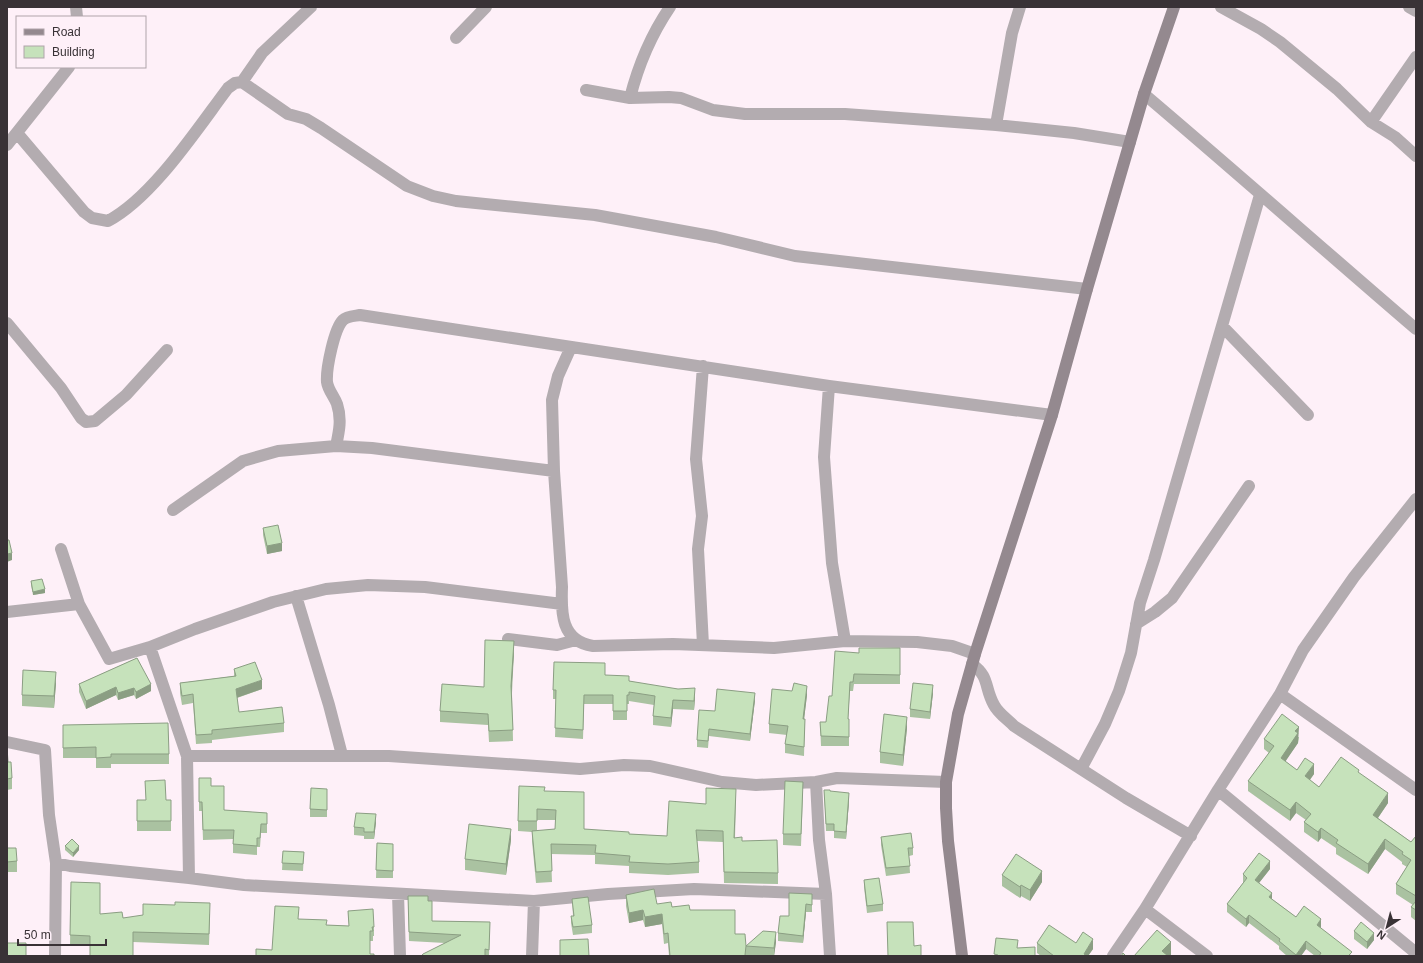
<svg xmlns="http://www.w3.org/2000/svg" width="1423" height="963" viewBox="0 0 1423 963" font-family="Helvetica,sans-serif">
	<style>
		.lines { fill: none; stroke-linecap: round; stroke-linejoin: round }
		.street { stroke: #b3acb0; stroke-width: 12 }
		.secondary { stroke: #94898f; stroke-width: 12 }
		.wall { fill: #aac2a1; fill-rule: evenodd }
		.shaded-wall { fill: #8b9e83 }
		.building { fill: #c6e2bb; stroke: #8b9e83 }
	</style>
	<rect width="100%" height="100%" fill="#fef0f8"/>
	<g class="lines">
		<!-- street -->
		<path class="street" d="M76 7 77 17
			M1221 7 1261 29 1280 42 1337 89 1371 122 1395 137 1416 156
			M1409 7 1416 11
			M456 38 486 7
			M242 82 262 53 311 7
			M586 90 630 98 669 97 681 98 713 110 745 114H845L996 125 1074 133 1130 142
			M1144 94C1235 171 1325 251 1416 329
			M630 98C638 66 651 35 670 7
			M1371 122 1416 57
			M996 125 1012 33 1020 7
			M17 133 84 212 92 218 108 221C153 197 197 129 228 88L235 83 242 82 288 114 306 119 321 128 407 186 433 196 456 201 595 215 716 237 795 256 1087 289
			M7 145 69 67
			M7 323 61 388 81 418 86 422 95 421 126 395 167 350
			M1222 326 1308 415
			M571 347 558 376 552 400 554 471 562 587C561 613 561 641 593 646L673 644 774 648 845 641 917 642 952 646 975 654
			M703 366 696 459 702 516 698 549 703 645
			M829 386 824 457 832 563 845 641
			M336 446C339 432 342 419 337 404 334 396 328 390 327 382 326 369 334 329 343 320 347 316 355 316 360 315L829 386 1052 415
			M173 510 243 461 278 451 336 446 372 448 554 471
			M61 549 79 604 109 659 150 647 195 629 273 602 326 589 368 585 425 587 562 604
			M296 596 329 705 342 755
			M7 612 79 604
			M1136 624 1155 612 1172 598 1249 486
			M508 639 557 645 576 640
			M150 647 187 756 189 878
			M972 664C990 677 984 687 994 705 998 713 1007 719 1014 726L1126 798 1191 836
			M1280 694 1416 790
			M7 742 45 750 49 815 56 863 55 956
			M187 756H389L580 769 624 765 650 766 722 782 756 785 816 782 837 778 946 782
			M1081 769 1105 724 1119 691 1131 653 1140 603 1154 560 1260 195
			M816 782 819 840 826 894 830 956
			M1218 790 1416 953
			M56 863 70 866 189 878 244 885 534 901 608 894 694 889 826 894
			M398 894 400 956
			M1145 909 1207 956
			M532 956 534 901
			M1113 956 1145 909 1218 790 1280 694 1303 650 1354 577 1416 499"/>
		<!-- secondary -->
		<path class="secondary" d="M962 956 948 841 946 808V782L958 714 975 654 1052 415 1087 289 1144 94 1174 7"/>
	</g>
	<!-- wall -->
	<path class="wall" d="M263 528 282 551 267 554 263 535Z
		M31 581 45 593 33 595 31 585Z
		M900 648V684H854L853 691H850L848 719H849V746H821L820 722H826L832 696 859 653Z
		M514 652 512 693 513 741 489 742 488 725 440 722V711L484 687Z
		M137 658 151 691 136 699 134 695 118 700 116 695 86 709 79 692V684Z
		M234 669 262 689 237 698 239 712 284 723V732L212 740V743L196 744 193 703 182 705 180 693V683L234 676Z
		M605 675 695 697 694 710 673 709 671 727 653 725V716L654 705 629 701V704H627V720H613V704H584L583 739 555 737 556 699H553V690Z
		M56 683 54 708 22 706V695Z
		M933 693 930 719 910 717V709Z
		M807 695 804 719H805L804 756 785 753V744L787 735 769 733V724Z
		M755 700 750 741 709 736 708 748 697 747V740L715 711Z
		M63 725 169 754V764H111V768H96V758H63Z
		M907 728 903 766 880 763V752Z
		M1299 737 1298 743 1285 761 1297 770 1314 774 1310 780 1319 787 1359 773 1388 803 1378 818 1411 842 1416 836V921L1411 917V907L1413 905 1396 894V884L1407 867 1402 864V862L1385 849 1368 874 1336 854V848L1321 838 1318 842 1304 832V822L1306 820 1296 813 1290 821 1248 791V781L1269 753 1264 749V739Z
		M7 747 8 762 12 778V789L7 790Z
		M199 778 211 786 224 810 267 813V833H261L260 847H257V855L233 853V839L203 840 202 811H199Z
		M145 781 166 800H171V831H137V800H146Z
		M327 789V817H310V809Z
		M824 790 830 791 849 801 846 839 834 838V831H826Z
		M545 791 584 829 629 834 667 836 706 804 736 800 735 838 742 841 778 873V884L724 883 723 842 697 841 699 862V873L668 875 629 873V866L595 864V855L551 854 552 882 536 883 532 841V832L518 831V821ZM537 820H556L555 829 537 831Z
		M803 793 801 846 783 845V834Z
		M376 822 374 839H364V836L354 835V827Z
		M881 837 913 848V855L909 856 910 873 886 876 881 845Z
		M511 840 506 875 465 870V859Z
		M377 843 393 844V878H376Z
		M65 846 79 850 73 857 65 850Z
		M7 848 17 861V872H7Z
		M283 851 304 852 303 871 282 870Z
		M1270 869 1259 883 1272 899 1296 917 1321 927V928L1352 956H1315L1306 949 1301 956H1287L1279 949V946L1249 923 1246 927 1227 912V904L1243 883V874Z
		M1002 875 1042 882 1030 901 1021 896 1020 898 1002 886Z
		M864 880 883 904V911L867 913 864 887Z
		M71 882 100 914 123 918 210 914 209 945 133 942 90 946H70Z
		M812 894V912H806L803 943 778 941V933L789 916Z
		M626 895 657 904 672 907 690 910 735 934 746 946 776 942 774 956H669L668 943 664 944 662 924 645 927 643 920 629 923 626 906Z
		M408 896 428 901 432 921 490 922 489 956H421L445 943 409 941Z
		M572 899 592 925V933L573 935 571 923V916H573Z
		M348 911 374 927V936H373V941H370V954L272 950 299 919 327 925 349 926Z
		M1354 931 1374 940 1367 949 1354 939Z
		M1037 943 1093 949 1088 956H1041L1037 953Z"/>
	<!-- shaded-wall -->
	<path class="shaded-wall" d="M282 543V551L267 554V546Z
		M12 553V560L7 562V554Z
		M45 589V593L33 595V592Z
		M514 641V652L511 697V686Z
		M56 672V683L54 708V696Z
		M262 680V689L236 698V689Z
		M151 684V691L136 699V692Z
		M933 685V693L930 719V712Z
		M807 686V695L803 728V719Z
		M116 687V695L86 709V701Z
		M134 688V695L118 700V693Z
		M695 688V697L694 710V701Z
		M755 693V700L750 741V734Z
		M673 700V709L671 727V718Z
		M907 717V728L903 766V755Z
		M1299 727 1298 743 1281 768V758L1295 731Z
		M1314 764V774L1305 786V776Z
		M849 793V801L846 839V832Z
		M1388 793V803L1373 825V815Z
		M1296 802V813L1290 821V810Z
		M376 814V822L374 839V832Z
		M1321 828V838L1318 842V832Z
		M511 829V840L506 875V864Z
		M1385 839V849L1368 874V864Z
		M79 846V850L73 857V853Z
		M1270 861V869L1255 888V880Z
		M1042 871V882L1030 901V890Z
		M1021 885V896L1020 898V887Z
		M1272 893V901L1269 897Z
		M806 904V912L803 943V936Z
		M643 910V920L629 923V913Z
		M662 914V924L645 927V917Z
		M1249 915V923L1246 927V919Z
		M1321 919V927L1317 933V925Z
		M776 932V942L774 956V948Z
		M1374 933V940L1367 949V942Z
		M1093 939V949L1088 956H1084V954Z
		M1306 941V949L1301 956H1296V955Z
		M1171 942V955L1170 956H1162V951Z"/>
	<!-- building -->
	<path class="building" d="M278 525 282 543 267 546 263 528Z
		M7 540H9L12 553 7 554Z
		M42 579 45 589 33 592 31 581Z
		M485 640 514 641 511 686 513 730 489 731 488 714 440 711 442 684 484 687Z
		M859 648H900V675L854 674 853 682H850L848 719H849V737L821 736 820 722H826L829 696H832L835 651 859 653Z
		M137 658 151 684 136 692 134 688 118 693 116 687 86 701 79 684Z
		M255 662 262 680 236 689 239 712 282 707 284 723 212 730V734L196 735 193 694 182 696 180 683 236 676 234 669Z
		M554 662 605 663V675L629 676V681L678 689 695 688 694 701 673 700 671 718 653 716 655 696 629 692V695H627V711H613V695H584L583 730 555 728 556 690H553Z
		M23 670 56 672 54 696 22 695Z
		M794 683 807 686 803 719H805L804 747 785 744 788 726 769 724 772 689 792 691Z
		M913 683 933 685 930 712 910 709Z
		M717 689 755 693 750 734 709 729 708 741 697 740 699 710 715 711Z
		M884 714 907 717 903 755 880 752Z
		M1282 714 1299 727 1295 731 1298 733 1281 758 1297 770 1305 758 1314 764 1305 776 1319 787 1341 757 1359 770 1358 772 1388 793 1373 815 1411 842 1416 836V896L1396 884 1411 860 1402 854 1403 852 1385 839 1368 864 1336 843 1338 840 1321 828 1318 832 1304 822 1311 814 1296 802 1290 810 1248 781 1274 746 1264 739Z
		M168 723 169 754H111V757L96 758V747L63 748V725Z
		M7 747 8 762H11L12 778 7 779Z
		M199 778H211V786H224V810L267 813V824H261L260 838H257V846L233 844 234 830H203L202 802H199Z
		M165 780 166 800H171V821H137V800H146L145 781Z
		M785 781 803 782 801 834H783Z
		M519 786 545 787 544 791 584 792V829L629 832V834L667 836 669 801 706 804V788L736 789 734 838 742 837V841L777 840 778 873 724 872 723 831 696 830 699 862 668 864 629 862 630 856 595 853 596 845 551 844 552 871 536 872 532 831 555 829 556 810 537 809V821H518Z
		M311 788 327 789V810L310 809Z
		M824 790H830V791L849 793 846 832 834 831V824H826Z
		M356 813 376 814 374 832H364V828L354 827Z
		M469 824 511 829 506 864 465 859Z
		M911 833 913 848H908L910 866 886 868 881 837Z
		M72 839 79 846 73 853 65 846Z
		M377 843 393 844V871L376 870Z
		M7 848H16L17 861 7 862Z
		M283 851 304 852 303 864 282 863Z
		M1259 853 1270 861 1255 880 1272 893 1269 897 1296 917 1304 906 1321 919 1317 925 1352 952 1349 955 1351 956H1319L1321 953 1306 941 1296 955 1279 941 1280 939 1249 915 1246 919 1227 904 1247 878 1243 874Z
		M1016 854 1042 871 1030 890 1021 885 1020 887 1002 875Z
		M879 878 883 904 867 906 864 880Z
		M71 882 100 883V914L122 912 123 918 143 915V904L175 905V902L210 903 209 934 133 932V956H90V936L70 935Z
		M654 889 657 904 671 902 672 907 689 905 690 910H735V934H745L746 946 763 931 776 932 774 948 746 946 745 955 744 956H670L668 933 664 934 662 914 645 917 643 910 629 913 626 895Z
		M789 893 812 894V905L806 904 803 936 778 933 780 916H789Z
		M408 896H428V901H432V921L490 922 489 950 485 949V956H421L423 954 461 935 409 932Z
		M588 897 592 925 573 927 571 916H574L572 899Z
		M1416 901V910L1411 907Z
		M275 906 299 907 298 919 327 920 326 925 349 926 348 911 373 909 374 927H372L373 931H370V954H374V956H256V949L272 950Z
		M887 922H913L914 946 921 945V956H888Z
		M1361 922 1374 933 1367 942 1354 931Z
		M1049 925 1076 943 1083 932 1093 939 1084 954 1087 956H1054L1037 943Z
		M1157 930 1171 942 1162 951 1168 956H1134Z
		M996 938 1018 940 1017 948 1035 947V956H998V955L994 954Z
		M588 939 589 956H560V940Z
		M7 943H26V956H7Z
		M1123 953 1126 956H1121Z"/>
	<!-- border -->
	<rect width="1423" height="963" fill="none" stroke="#393236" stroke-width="16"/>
	<!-- legend -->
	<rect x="16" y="16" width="130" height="52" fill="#fef0f8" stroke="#afa4aa"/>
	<rect x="24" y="29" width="20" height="6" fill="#94898f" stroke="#afa4aa"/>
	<text x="52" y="36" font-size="12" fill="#393236">Road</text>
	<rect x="24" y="46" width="20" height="12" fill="#c6e2bb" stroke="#afa4aa"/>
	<text x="52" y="56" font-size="12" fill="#393236">Building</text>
	<!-- north arrow -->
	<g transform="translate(1387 927) rotate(216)" stroke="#fef0f8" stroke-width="3" paint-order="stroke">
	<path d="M0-3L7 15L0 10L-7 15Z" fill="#393236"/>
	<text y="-6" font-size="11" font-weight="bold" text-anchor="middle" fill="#393236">N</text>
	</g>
	<!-- scale -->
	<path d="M18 939v6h88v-6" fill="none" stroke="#393236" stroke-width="2"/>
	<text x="24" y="939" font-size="12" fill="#393236" stroke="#fef0f8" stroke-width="3" paint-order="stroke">50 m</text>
</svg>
